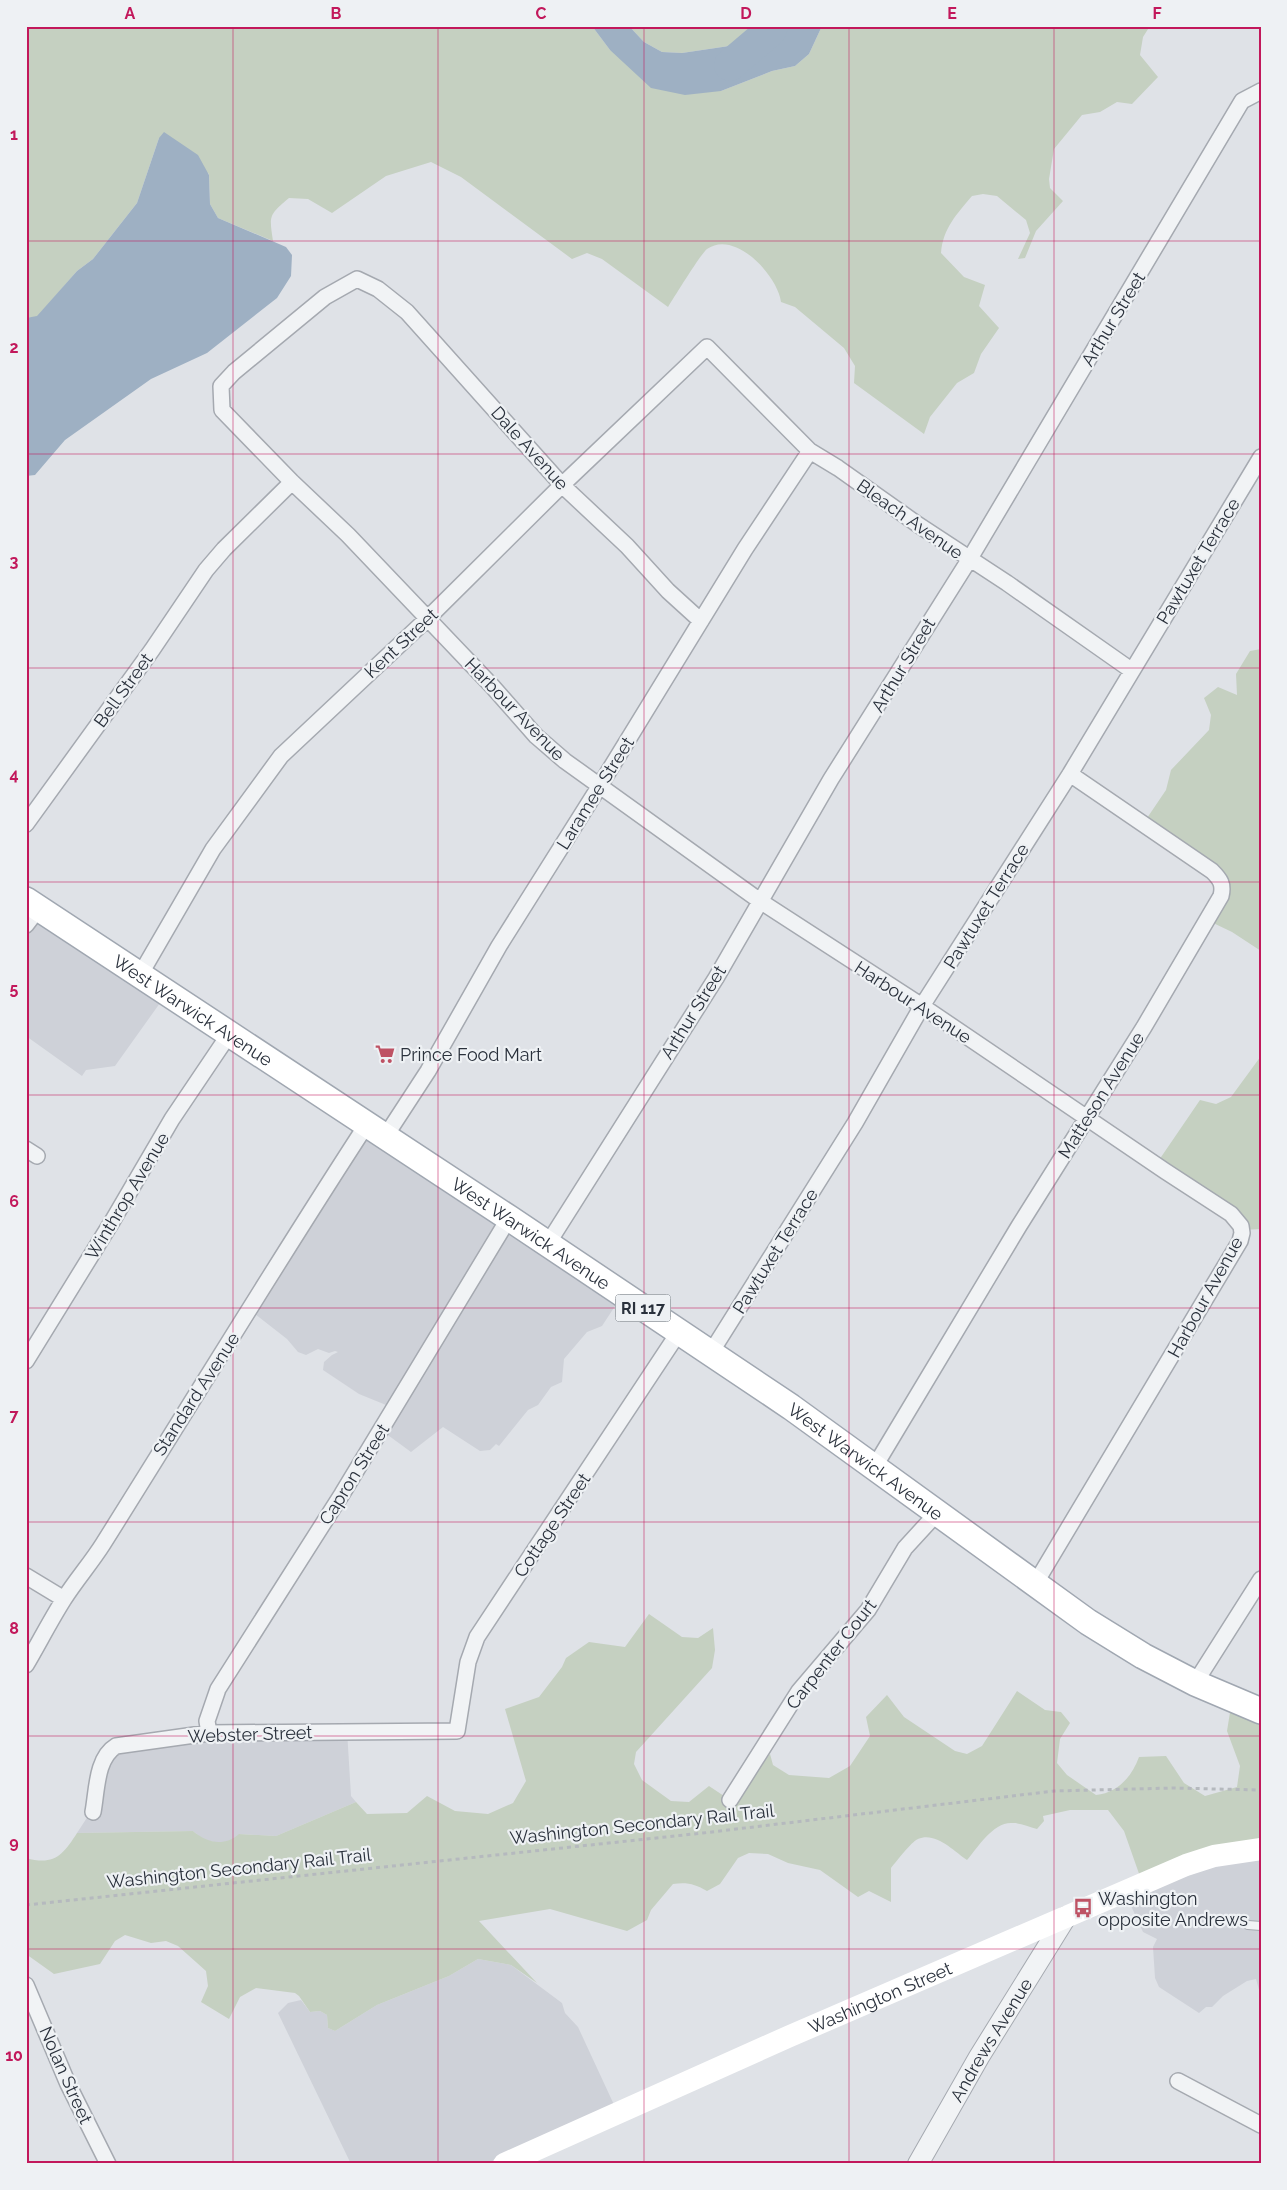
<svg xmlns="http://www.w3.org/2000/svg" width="1287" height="2190" viewBox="0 0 1287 2190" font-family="Raleway,sans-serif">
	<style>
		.built { fill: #ced1d8 }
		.green { fill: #c5d0c1 }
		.water { fill: #9eb0c3 }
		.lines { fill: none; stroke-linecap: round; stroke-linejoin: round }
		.river { stroke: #9eb0c3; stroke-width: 32 }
		.service-casing { stroke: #a5a9b0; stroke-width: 10 }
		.minor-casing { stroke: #a5a9b0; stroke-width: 18 }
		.tertiary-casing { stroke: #a5a9b0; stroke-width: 22 }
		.primary-casing { stroke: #a0a7b1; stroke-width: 28 }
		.path { stroke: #b5b9be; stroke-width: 3; stroke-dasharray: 4 4; stroke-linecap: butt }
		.service { stroke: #f1f3f5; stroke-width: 8 }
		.minor { stroke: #f1f3f5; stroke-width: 15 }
		.tertiary { stroke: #f1f3f5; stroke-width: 20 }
		.secondary { stroke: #fff; stroke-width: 22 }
		.primary { stroke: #fff; stroke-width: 25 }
		.grid { fill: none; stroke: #c2185b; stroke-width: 1; stroke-opacity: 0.55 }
		.labels { text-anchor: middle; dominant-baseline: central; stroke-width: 4.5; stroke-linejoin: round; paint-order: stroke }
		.shield { fill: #eef1f4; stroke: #656b73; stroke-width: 1 }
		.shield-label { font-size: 16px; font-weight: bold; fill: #2a313c }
		.street-label { font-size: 18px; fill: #2a313c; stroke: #eef1f4 }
		.poi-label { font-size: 18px; fill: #2a313c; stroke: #eef1f4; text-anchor: start }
		.neatline { fill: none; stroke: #c2185b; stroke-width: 2 }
		.grid-label { font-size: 16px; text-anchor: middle; font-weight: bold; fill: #c2185b }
	</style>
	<rect width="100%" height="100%" fill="#dfe2e7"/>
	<!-- built -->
	<path class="built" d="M38 909 165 996 115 1066 86 1070 82 1076 26 1036V922Z
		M363 1127 621 1297 602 1326 587 1332 564 1359 562 1382 551 1387 538 1405 528 1410 499 1446 496 1444 490 1450 480 1451 443 1427 411 1452 381 1430 391 1407 359 1394 323 1370 324 1362 332 1355 338 1352 335 1351 329 1353 318 1349 306 1355 298 1352 287 1339 250 1310Z
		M347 1730 351 1796 356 1802 276 1836 240 1834 232 1841 219 1843 204 1840 193 1831 77 1833 92 1810 112 1748Z
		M1261 1850V1997L1256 1979 1247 1981 1223 1996 1212 2007H1206L1199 2013 1159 1987 1155 1978 1153 1947 1157 1939 1143 1932 1127 1897Z
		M478 1959 511 1965 562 2003 565 2013 578 2027 616 2109 506 2164H351L278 2013 288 2003 301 2000 310 2012 320 2011 327 2015 328 2028 335 2031 377 2005 449 1976Z"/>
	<!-- green -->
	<path class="green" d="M26 26H592L610 50 721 91 772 71 795 66 809 54 822 26H1150L1143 37 1140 55 1158 77 1132 104 1117 102 1100 112 1082 115 1054 149 1049 179 1050 188 1063 201 1036 231 1025 258 1018 259 1030 233 1026 220 997 196 983 194 972 196C957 214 943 228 941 253L964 277 985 285 979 306 999 328 981 354 974 373 957 383 930 417 924 434 854 383 855 366 844 348 795 307 781 302C778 276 735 229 707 249 700 255 675 296 668 307L602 259 587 253 572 259 461 177 431 162 386 176 332 213 308 199 289 198C269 215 269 215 273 241L218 218 210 204 209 174 159 138 137 203 93 259 77 271 37 317 26 318Z
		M629 26H782L756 42 682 53 662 52 644 42Z
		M1261 649V951L1232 932 1209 921 1219 883 1143 824 1166 790 1171 770 1209 730 1211 715 1204 698 1218 687 1237 695 1236 674 1250 651Z
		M1261 1056V1229L1242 1230 1157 1163 1200 1100 1216 1104 1231 1097Z
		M649 1614 682 1637 698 1638 713 1628 715 1650 712 1668 636 1752 634 1764 642 1780 671 1801 689 1802 709 1786 730 1800 770 1754 773 1765 789 1775 829 1778 850 1766 870 1736 866 1717 887 1695 904 1717 955 1751 967 1754 982 1746 1017 1691 1045 1710 1061 1712 1070 1723 1060 1739 1057 1763 1067 1775 1096 1795C1117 1793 1132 1777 1139 1757L1166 1756 1184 1783 1205 1796 1237 1787 1240 1766 1227 1731 1232 1700 1261 1712V1850L1143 1885 1124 1831 1108 1810H1070L1043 1816 1044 1821 1037 1829C1029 1827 1021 1823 1013 1823 994 1821 978 1847 967 1860 954 1851 935 1831 918 1839 911 1842 897 1861 891 1868V1902L869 1891 858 1897 820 1870 788 1863 768 1854 749 1853 738 1858 720 1884 707 1891C695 1884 687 1882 673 1884L651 1910 647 1920 627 1931 550 1909 479 1921 537 1983 511 1965 478 1959 449 1976 377 2005 335 2031 328 2028 327 2015 320 2011 310 2012 299 1996 295 1993 256 1988 240 1997 229 2019 201 2002 208 1986 206 1971 178 1946 166 1941 151 1943 125 1935 115 1941 100 1964 54 1974 26 1954V1858C54 1866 63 1855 77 1833L193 1831C207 1843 224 1847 239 1834L276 1836 356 1802 367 1814 407 1813 427 1796 455 1811 488 1814 513 1803 526 1781 505 1709 539 1697 562 1667 566 1658 589 1642 625 1647Z"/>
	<!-- water -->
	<path class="water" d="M592 26H629L644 42 662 52 682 53 756 42 782 26H822L809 54 795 66 772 71 721 91 685 95 651 88 610 50Z
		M164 132 198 155 209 175 210 204 218 218 286 247 292 255 291 276 277 298 207 353 151 379 65 440 35 475 26 476V318L37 316 77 271 93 259 137 203 159 138Z"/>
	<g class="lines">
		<!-- river -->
		<path class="river" d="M730 65 770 31 772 26"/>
		<defs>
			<path id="service" d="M1248 1925 1261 1926"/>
			<path id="minor" d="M701 621 668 591 627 546 562 485 407 312 378 289 357 279 325 297 234 372 221 386 222 410 292 482 348 535 492 686 536 736 565 761 760 901 922 1006 1165 1171 1231 1214 1241 1226 1242 1233 1240 1241 1035 1584
				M26 824 152 650 206 570 224 549 292 482
				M26 925 39 908
				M140 975 213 849 281 756 427 619 562 485 707 347 810 451 838 468 917 524 1007 583 1131 670
				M385 1137 428 1071 499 946 599 787 745 549 810 451
				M26 1149 37 1156
				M547 1245 716 978 831 779 969 560 1242 101 1261 91
				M710 1354 855 1123 922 1006 1070 774 1261 457
				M26 1361 113 1220 172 1119 230 1033
				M875 1466 1019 1226 1144 1027 1221 896C1224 884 1220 879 1212 871L1070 774
				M26 1576 64 1599
				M26 1665C39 1643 50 1621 64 1599 76 1580 91 1563 103 1544 191 1404 277 1262 367 1124
				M1195 1683 1261 1579
				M209 1733 207 1721 218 1689 342 1494 509 1218
				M730 1800 799 1691 868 1610 905 1548 938 1512
				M93 1812C97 1791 96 1758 116 1746L209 1733 457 1731 468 1662 477 1637 679 1332
				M26 1985 68 2084 108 2164
				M1178 2081 1261 2125"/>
			<g id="tertiary">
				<path id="s1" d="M918 2164 979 2057 1066 1917"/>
			</g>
			<g id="primary">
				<path id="s3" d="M26 900 509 1218 791 1407 1088 1622 1143 1656 1195 1683 1261 1711"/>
			</g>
		</defs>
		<!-- service casing -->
		<use href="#service" class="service-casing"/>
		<!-- minor casing -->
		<use href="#minor" class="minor-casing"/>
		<!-- tertiary casing -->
		<use href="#tertiary" class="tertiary-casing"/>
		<!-- primary casing -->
		<use href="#primary" class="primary-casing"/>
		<!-- path -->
		<path class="path" d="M26 1905 703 1833 1054 1791 1173 1788 1261 1790"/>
		<!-- service -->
		<use href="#service" class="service"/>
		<!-- minor -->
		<use href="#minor" class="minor"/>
		<!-- tertiary -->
		<use href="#tertiary" class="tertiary"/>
		<!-- secondary -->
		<path class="secondary" id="s2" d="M504 2164 790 2036 1186 1865 1214 1856 1261 1849"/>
		<!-- primary -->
		<use href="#primary" class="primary"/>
	</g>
	<!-- grid -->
	<path class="grid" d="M233 26V2164M438 26V2164M644 26V2164M849 26V2164M1054 26V2164M26 241H1261M26 454H1261M26 668H1261M26 882H1261M26 1095H1261M26 1308H1261M26 1522H1261M26 1736H1261M26 1949H1261"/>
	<!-- icons -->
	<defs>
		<symbol id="supermarket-bare" viewBox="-9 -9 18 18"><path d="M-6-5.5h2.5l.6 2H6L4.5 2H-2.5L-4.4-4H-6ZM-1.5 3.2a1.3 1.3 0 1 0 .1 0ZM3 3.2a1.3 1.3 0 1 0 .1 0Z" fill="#be5264" stroke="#eef1f4" stroke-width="2.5" paint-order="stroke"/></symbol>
		<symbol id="bus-bare" viewBox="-9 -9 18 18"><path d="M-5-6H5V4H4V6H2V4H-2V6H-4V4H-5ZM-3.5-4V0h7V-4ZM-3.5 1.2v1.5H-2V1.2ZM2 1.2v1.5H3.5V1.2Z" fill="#be5264" stroke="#eef1f4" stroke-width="2.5" paint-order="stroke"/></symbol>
	</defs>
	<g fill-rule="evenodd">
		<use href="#supermarket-bare" x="371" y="1040" width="28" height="28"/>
		<use href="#bus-bare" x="1069" y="1894" width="28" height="28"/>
	</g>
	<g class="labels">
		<!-- shield labels -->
		<rect class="shield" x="615.5" y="1294.5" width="55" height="27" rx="4"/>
		<g class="shield-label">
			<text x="643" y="1308">RI 117</text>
		</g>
		<!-- street labels -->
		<g class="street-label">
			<text transform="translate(1113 319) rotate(-59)">Arthur Street</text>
			<text transform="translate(530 448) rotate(48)">Dale Avenue</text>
			<text transform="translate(910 519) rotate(35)">Bleach Avenue</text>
			<text transform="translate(1198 561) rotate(-59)">Pawtuxet Terrace</text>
			<text transform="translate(401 643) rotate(-43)">Kent Street</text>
			<text transform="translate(903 665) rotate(-59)">Arthur Street</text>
			<text transform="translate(123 690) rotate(-54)">Bell Street</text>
			<text transform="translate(515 709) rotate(46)">Harbour Avenue</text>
			<text transform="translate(595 793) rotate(-58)">Laramee Street</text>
			<text transform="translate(986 906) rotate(-58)">Pawtuxet Terrace</text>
			<text transform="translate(913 1002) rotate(33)">Harbour Avenue</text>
			<text stroke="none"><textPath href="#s3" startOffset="200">West Warwick Avenue</textPath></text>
			<text transform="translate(693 1012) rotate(-58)">Arthur Street</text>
			<text transform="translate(1101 1095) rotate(-58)">Matteson Avenue</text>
			<text transform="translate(127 1196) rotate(-59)">Winthrop Avenue</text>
			<text stroke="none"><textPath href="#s3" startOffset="605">West Warwick Avenue</textPath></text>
			<text transform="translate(775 1251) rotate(-58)">Pawtuxet Terrace</text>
			<text transform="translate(1205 1297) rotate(-61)">Harbour Avenue</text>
			<text transform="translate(196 1394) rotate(-57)">Standard Avenue</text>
			<text stroke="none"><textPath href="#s3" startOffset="1010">West Warwick Avenue</textPath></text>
			<text transform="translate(354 1474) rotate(-58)">Capron Street</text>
			<text transform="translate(552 1525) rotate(-56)">Cottage Street</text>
			<text transform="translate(831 1654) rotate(-52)">Carpenter Court</text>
			<text transform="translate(250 1734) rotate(-2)">Webster Street</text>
			<text transform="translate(642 1824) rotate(-6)">Washington Secondary Rail Trail</text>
			<text transform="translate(239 1868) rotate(-6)">Washington Secondary Rail Trail</text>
			<text stroke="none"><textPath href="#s2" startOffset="411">Washington Street</textPath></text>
			<text stroke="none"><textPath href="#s1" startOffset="144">Andrews Avenue</textPath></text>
			<text transform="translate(66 2075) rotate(66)">Nolan Street</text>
		</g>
		<!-- poi labels -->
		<g class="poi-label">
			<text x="400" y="1054">Prince Food Mart</text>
			<text x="1098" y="1898">Washington<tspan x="1098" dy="21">opposite Andrews</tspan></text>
		</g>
	</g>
	<!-- border -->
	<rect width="1287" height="2190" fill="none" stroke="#eef1f4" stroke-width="55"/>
	<rect x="28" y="28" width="1232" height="2134" class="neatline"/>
	<g class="grid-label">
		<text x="130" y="19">A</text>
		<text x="336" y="19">B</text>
		<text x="541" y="19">C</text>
		<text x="746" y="19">D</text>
		<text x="952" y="19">E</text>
		<text x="1157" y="19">F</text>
		<text x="14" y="140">1</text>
		<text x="14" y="353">2</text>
		<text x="14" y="567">3</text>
		<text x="14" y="780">4</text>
		<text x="14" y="994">5</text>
		<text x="14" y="1207">6</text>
		<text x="14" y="1421">7</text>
		<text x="14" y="1634">8</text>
		<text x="14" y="1848">9</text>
		<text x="14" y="2061">10</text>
	</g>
</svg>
